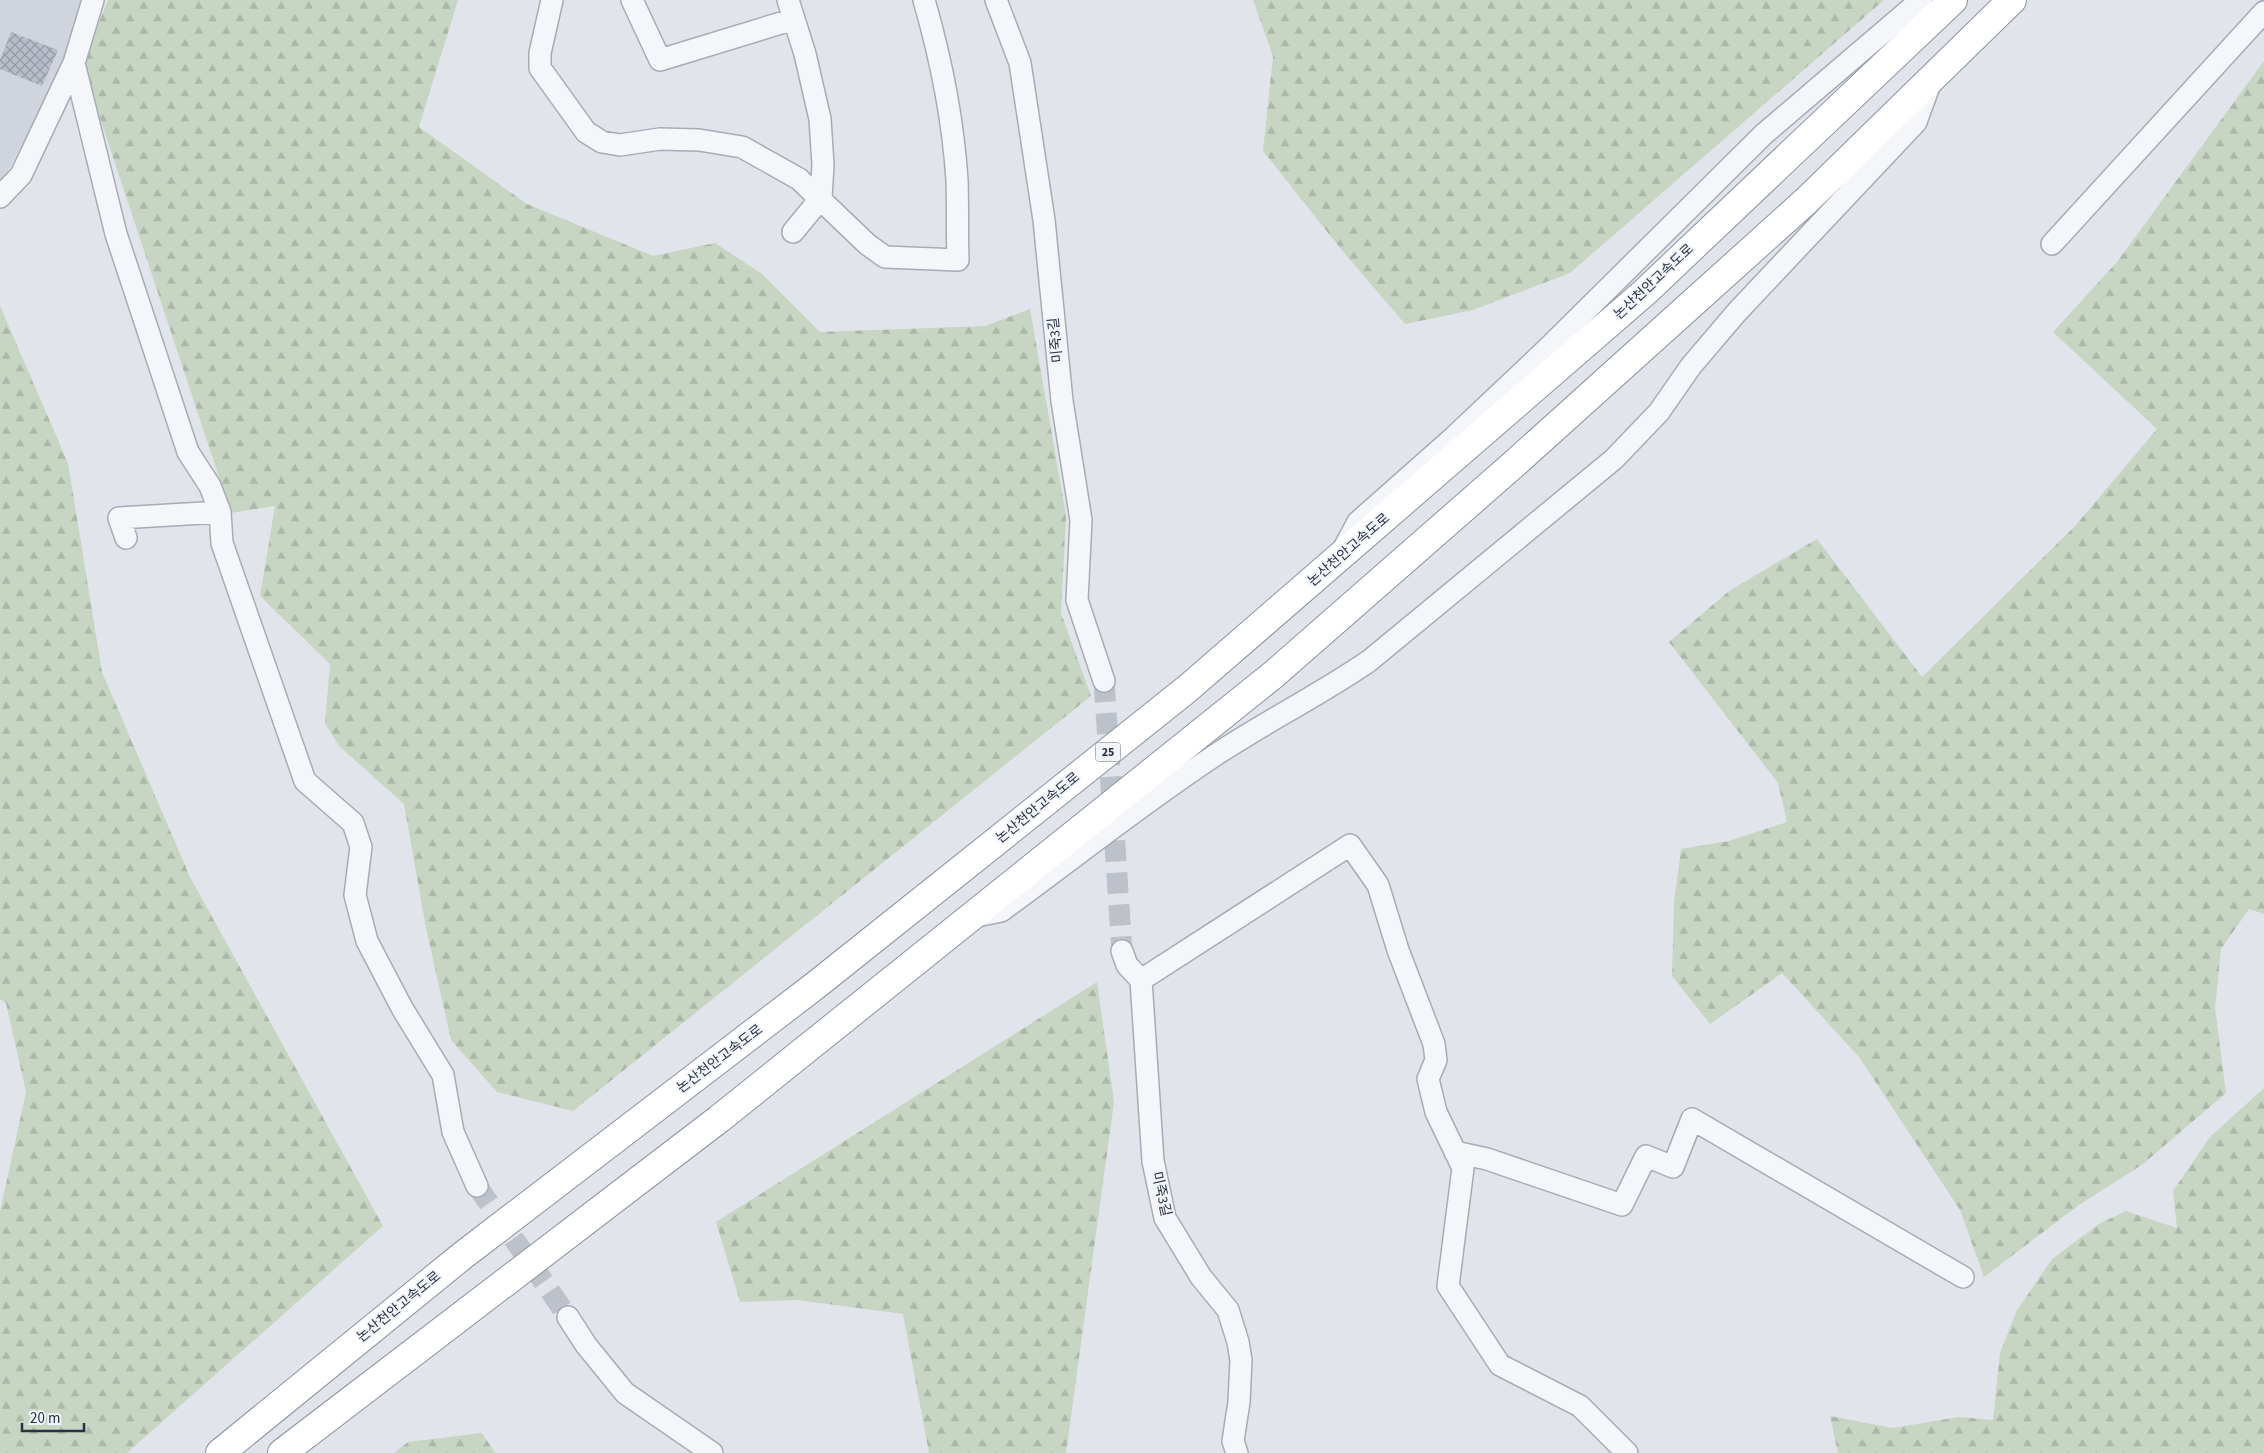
<svg xmlns="http://www.w3.org/2000/svg" width="2264" height="1453" viewBox="0 0 2264 1453" font-family="'Source Sans 3','Noto Sans KR',sans-serif">
	<style>
		.built { fill: #cfd4dd }
		.forest { fill: url(#forest-firs) }
		.building { fill: url(#building-cross-hatch) }
		.lines { fill: none; stroke-linecap: round; stroke-linejoin: round }
		.minor-tunnel { stroke: #bcc1ca; stroke-width: 21; stroke-dasharray: 21 11; stroke-linecap: butt }
		.minor-casing { stroke: #a6acb6; stroke-width: 24 }
		.highway-casing { stroke: #8892a3; stroke-width: 30 }
		.minor { stroke: #f4f6f9; stroke-width: 21 }
		.highway { stroke: #fff; stroke-width: 28 }
		.labels { text-anchor: middle; dominant-baseline: central; stroke-width: 4; stroke-linejoin: round; paint-order: stroke }
		.shield { fill: #f1f4f8; stroke: #646c7a; stroke-width: 1 }
		.shield-label { font-size: 12px; font-weight: bold; fill: #283244 }
		.street-label { font-size: 14px; fill: #283244; stroke: #f1f4f8 }
	</style>
	<defs>
		<pattern id="forest-firs" width="22" height="20" patternUnits="userSpaceOnUse" patternTransform="scale(1.25)"><rect width="22" height="20" fill="#c7d5c2"/><path d="M5 1l3.5 6h-7zM16 11l3.5 6h-7z" fill="#abb7a8"/></pattern>
		<pattern id="building-cross-hatch" width="8" height="8" patternUnits="userSpaceOnUse" patternTransform="scale(1.25)"><rect width="8" height="8" fill="#b8bec9"/><path d="M0 0l8 8M0 8l8-8" fill="none" stroke="#969ba5"/></pattern>
	</defs>
	<rect width="100%" height="100%" fill="#e1e5eb"/>
	<!-- built -->
	<path class="built" d="M0 0H86L65 64 0 186Z"/>
	<!-- forest -->
	<path class="forest" d="M108 0H458L419 127 527 204 653 256 715 243 762 274 820 332 985 326 1030 309 1066 515 1061 613 1091 696 573 1111 497 1092 451 1040 426 928 404 804 339 746 325 723 330 664 260 596 275 506 231 513 82 64Z
		M1253 0H1884L1570 273 1473 310 1405 324 1340 248 1263 151 1273 56Z
		M2264 61V914L2249 909 2221 949 2215 1008 2226 1093 2143 1164 2079 1205 1984 1277 1960 1210 1859 1057 1782 973 1710 1024 1672 976 1674 903 1681 849 1729 841 1787 822 1778 783 1669 642 1729 591 1817 539 1922 677 2076 525 2157 429 2053 332 2117 262Z
		M0 306 68 463 102 672 190 877 383 1226 127 1453H0V1212L26 1092 6 1003 0 999Z
		M1097 982 1114 1102 1066 1453H929L903 1314 797 1300 740 1302 716 1222Z
		M2264 1088V1453H1838L1830 1416 1893 1428 1959 1417 1993 1420 2000 1353 2016 1312 2052 1259 2099 1224 2126 1211 2177 1228 2173 1191 2210 1137Z
		M482 1433 495 1453H394L408 1442Z"/>
	<!-- building -->
	<path class="building" d="M11 32 58 50 42 86 0 69V60Z"/>
	<g class="lines">
		<!-- minor-tunnel -->
		<path class="minor-tunnel" d="M1104 681 1122 951
			M477 1186 568 1317"/>
		<defs>
			<path id="minor" d="M552 0 540 53V68L586 132 602 142 620 145 660 139 699 140 742 147 799 179 867 244 885 257 958 260C957 234 958 207 957 180 953 119 941 59 924 0
				M632 0 660 60 794 19
				M788 0 805 54 820 119 823 165 821 198 793 232
				M996 0 1020 63 1044 220 1062 401 1081 520 1077 600 1104 681
				M74 63 116 234 188 452 210 486 220 512 222 543 305 781 353 823 361 847 355 895 367 941 402 1008 443 1075 453 1132 477 1186
				M0 197 21 175 74 63 93 0
				M2052 244 2264 12
				M126 538 119 518 220 512
				M1344 548 1358 522 1454 437 1546 350 1764 134 1921 0
				M972 917 1001 911C1074 858 1145 801 1220 752 1269 720 1321 694 1369 661L1614 459 1659 412 1691 366 1737 312 1916 122 1931 81
				M1122 951 1127 965 1141 980 1153 1161 1165 1218 1201 1277 1228 1310 1238 1342 1241 1360 1239 1402 1233 1441 1237 1453
				M1141 980 1350 845 1378 885 1398 950 1434 1044 1436 1060 1428 1079 1436 1112 1463 1168 1448 1286 1500 1365 1580 1406 1627 1453
				M1455 1152 1487 1159 1622 1205 1646 1156 1673 1167 1692 1119 1963 1277
				M568 1317 586 1345 625 1393 712 1453"/>
			<path id="highway" d="M220 1453 462 1256 816 985 1187 689 1645 292 1953 0
				M282 1453 719 1119 1273 675 1514 464 1806 201 2012 0"/>
		</defs>
		<!-- minor casing -->
		<use href="#minor" class="minor-casing"/>
		<!-- highway casing -->
		<use href="#highway" class="highway-casing"/>
		<!-- minor -->
		<use href="#minor" class="minor"/>
		<!-- highway -->
		<use href="#highway" class="highway"/>
	</g>
	<g class="labels">
		<!-- shield labels -->
		<rect class="shield" x="1095.5" y="742.5" width="25" height="19" rx="4"/>
		<g class="shield-label">
			<text x="1108" y="752">25</text>
		</g>
		<!-- street labels -->
		<g class="street-label">
			<text transform="translate(1654 282) rotate(-43)">논산천안고속도로</text>
			<text transform="translate(1056 340) rotate(-96)">미죽3길</text>
			<text transform="translate(1349 550) rotate(-41)">논산천안고속도로</text>
			<text transform="translate(1038 808) rotate(-39)">논산천안고속도로</text>
			<text transform="translate(720 1059) rotate(-37)">논산천안고속도로</text>
			<text transform="translate(1161 1194) rotate(77)">미죽3길</text>
			<text transform="translate(399 1307) rotate(-39)">논산천안고속도로</text>
		</g>
	</g>
	<!-- scale -->
	<path d="M22 1423v8h62v-8" fill="none" stroke="#283244" stroke-width="2.5"/>
	<text x="30" y="1423" font-size="15" fill="#283244" stroke="#f1f4f8" stroke-width="4" paint-order="stroke">20 m</text>
</svg>
